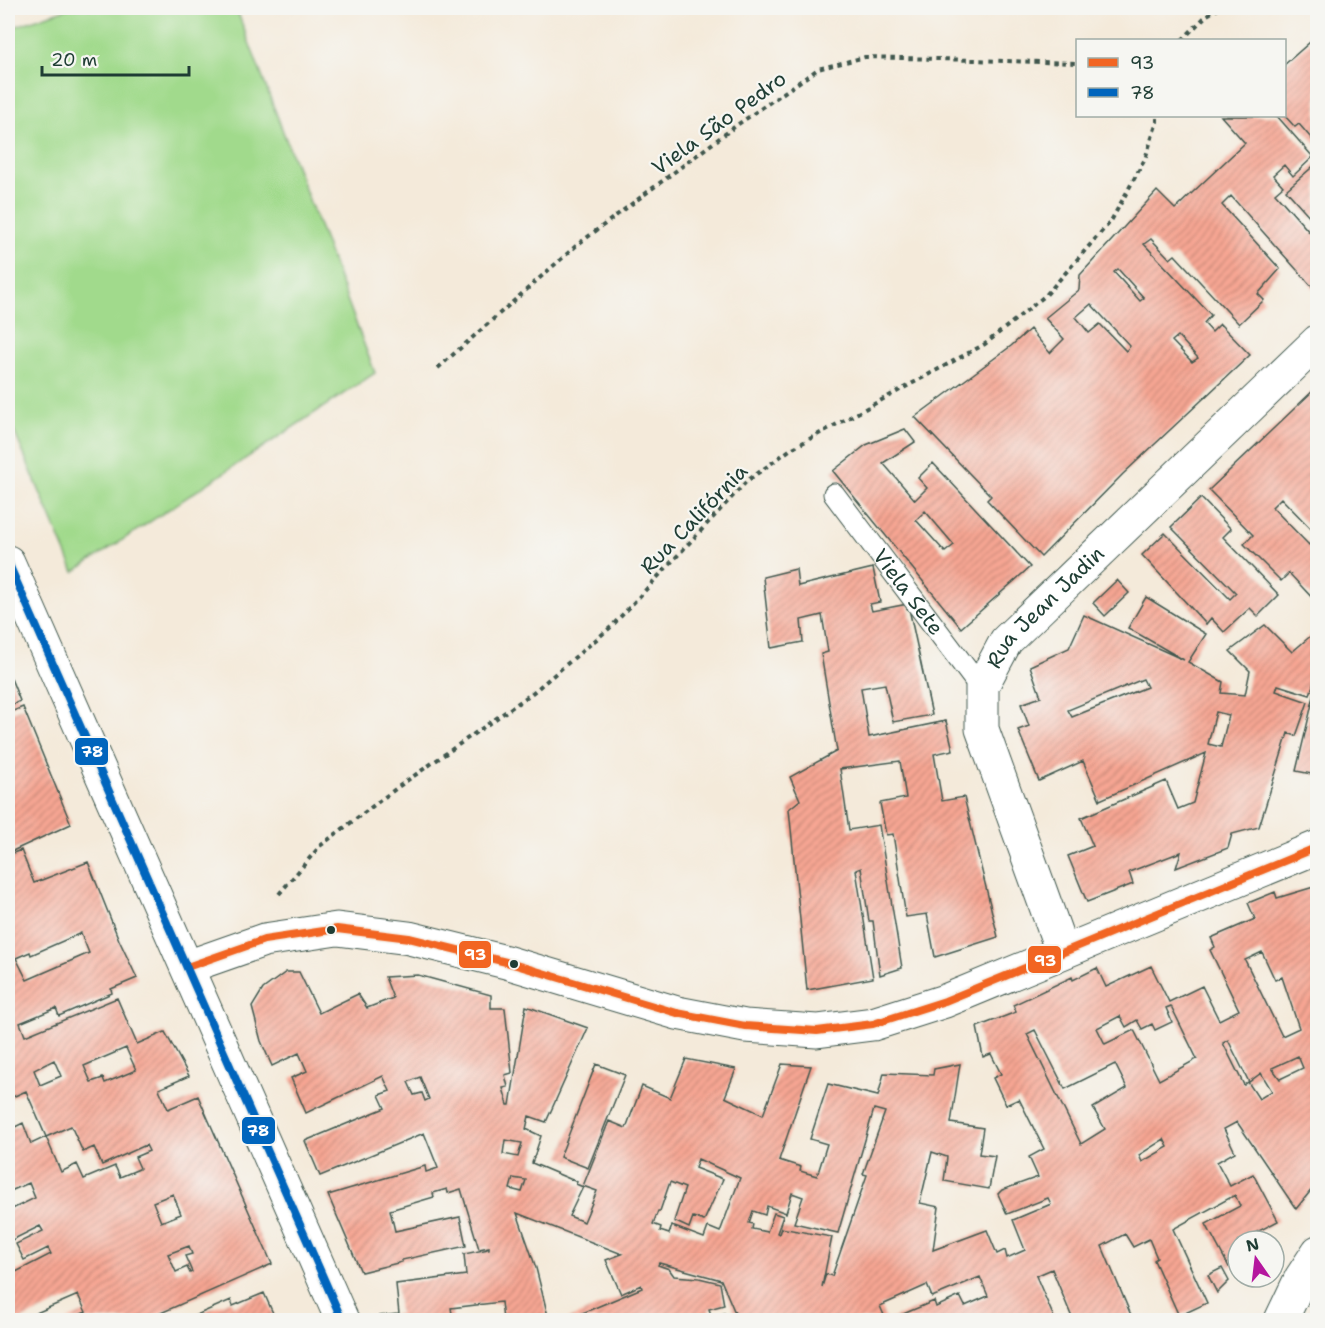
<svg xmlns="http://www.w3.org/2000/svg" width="1325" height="1328" viewBox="0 0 1325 1328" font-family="'Shantell Sans',sans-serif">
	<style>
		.pitch { fill: #a1da8c; stroke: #608c60; stroke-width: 1.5 }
		.building { fill: url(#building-hatch); fill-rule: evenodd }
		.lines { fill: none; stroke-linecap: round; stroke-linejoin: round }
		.lane-casing { stroke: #3f574d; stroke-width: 23 }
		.street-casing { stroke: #3f574d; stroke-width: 35 }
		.path { stroke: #3f574d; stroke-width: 4; stroke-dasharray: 4.5 4.5; stroke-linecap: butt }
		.lane { stroke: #fff; stroke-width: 21 }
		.street { stroke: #fff; stroke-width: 33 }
		.bus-1-casing { stroke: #f6f6f2; stroke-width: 12 }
		.bus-2-casing { stroke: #f6f6f2; stroke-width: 12 }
		.bus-1 { stroke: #f26522; stroke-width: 8 }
		.bus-2 { stroke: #0065bd; stroke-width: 8 }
		.bus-dot { fill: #1f3d34; stroke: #f6f6f2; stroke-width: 2 }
		.labels { text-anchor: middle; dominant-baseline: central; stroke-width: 4.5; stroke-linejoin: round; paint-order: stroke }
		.street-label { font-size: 21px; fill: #1f3d34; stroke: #f6f6f2 }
		.line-badge { stroke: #f6f6f2; stroke-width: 2 }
		.badge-label { font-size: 16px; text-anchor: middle; font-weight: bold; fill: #fff }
	</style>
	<defs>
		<pattern id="building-hatch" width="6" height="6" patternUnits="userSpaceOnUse" patternTransform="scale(1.5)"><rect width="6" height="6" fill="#f7a693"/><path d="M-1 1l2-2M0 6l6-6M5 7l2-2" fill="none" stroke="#c78879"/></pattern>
	</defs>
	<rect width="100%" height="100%" fill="#f6f6f2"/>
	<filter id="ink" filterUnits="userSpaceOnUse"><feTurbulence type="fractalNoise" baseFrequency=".0167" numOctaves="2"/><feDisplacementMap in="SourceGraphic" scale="12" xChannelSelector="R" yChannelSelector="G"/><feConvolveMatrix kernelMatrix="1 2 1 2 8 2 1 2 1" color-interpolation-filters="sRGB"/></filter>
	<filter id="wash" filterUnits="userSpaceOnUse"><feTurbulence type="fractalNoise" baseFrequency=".008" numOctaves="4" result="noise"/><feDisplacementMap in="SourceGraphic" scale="24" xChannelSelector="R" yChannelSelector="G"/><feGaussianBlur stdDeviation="1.35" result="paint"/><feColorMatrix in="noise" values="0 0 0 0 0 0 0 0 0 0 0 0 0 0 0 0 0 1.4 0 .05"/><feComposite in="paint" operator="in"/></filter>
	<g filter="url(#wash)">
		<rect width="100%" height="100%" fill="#f4eada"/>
		<!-- pitch -->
		<path class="pitch" d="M69 8H236L375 373 74 572 8 417V29Z"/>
		<g id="blocks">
			<!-- building -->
			<path class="building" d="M1317 36V145L1299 124 1295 127 1284 115V65Z
				M1221 116H1277L1313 157 1293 176 1284 165 1273 175 1283 186 1275 193 1311 234 1317 227V286L1314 289 1231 196 1222 205 1280 269 1258 294 1264 300 1239 324 1175 255 1170 259 1151 239 1144 244 1211 315 1204 323 1212 332 1220 324 1250 355 1123 474 1041 557 987 500 991 496 915 417 1011 346 1030 329 1050 353 1064 339 1045 318 1079 290 1080 275 1157 191 1175 209 1245 143ZM1118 269 1144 298 1140 301 1114 272ZM1091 304 1130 346 1126 351 1100 324 1089 333 1076 317ZM1178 336 1198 358 1192 362 1172 341Z
				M1317 163V212L1311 218 1286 190Z
				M1317 387V438L1315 441 1317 443V535L1281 498 1272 507 1309 545 1317 537V603L1289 573 1281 581 1244 544 1253 535 1209 490Z
				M905 429 915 442 883 463 915 500 927 488 918 478 933 463 1030 567 961 628 833 471 866 445ZM925 511 954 545 945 552 916 520Z
				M1201 498 1231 529 1223 537 1279 595 1258 616 1250 608 1224 632 1211 618 1206 624 1142 555 1165 533 1230 599 1236 593 1171 527Z
				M873 568 880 602 870 604 872 611 908 604 932 715 893 722 885 684 861 688 869 737 946 721 953 750 934 754 942 801 964 797 998 937 935 957 927 914 906 917 893 834 886 835 880 803 906 798 900 761 840 769 849 830 879 825 902 968 880 975 873 921H869L861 868 856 870 873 978 807 990 789 809 800 800 790 777 837 751 821 654 828 652 822 615 801 620 803 642 771 648 763 577 796 569 798 586Z
				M1117 580 1129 593 1105 616 1093 603Z
				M1146 597 1206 634 1188 662 1223 682 1221 693 1245 695 1250 671 1230 651 1265 625 1292 652 1314 633 1317 634V671L1310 695 1278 685 1276 691 1308 702 1296 736 1288 733 1259 827 1232 834 1228 848 1176 868 1181 852 1129 872 1133 884 1087 902 1068 856 1093 846 1081 818 1166 781 1178 809 1193 803 1206 753 1100 800 1083 761 1039 781 1018 730 1029 726 1021 704 1041 697 1030 666 1069 648 1084 615 1184 660 1128 628ZM1143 679 1147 687 1072 717 1068 710ZM1216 712 1229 715 1221 747 1208 744Z
				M8 671 20 701 8 707Z
				M1317 683V775L1296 771Z
				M23 707 71 824 8 853V713Z
				M21 850 34 883 88 862 119 940 137 978 111 989 112 993 59 1016 56 1008 20 1023 25 1036 117 998 137 1044 165 1032 189 1076 159 1089 168 1109 198 1096 272 1264 145 1320H67L86 1312 78 1295 20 1320H8V1276L51 1254 48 1248 24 1260 16 1244 43 1231 40 1226 8 1242V1211L35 1198 29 1183 8 1192V1116L13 1128 23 1123 31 1144 46 1137 26 1091 8 1099V855ZM81 933 89 953 27 980 16 958 30 952 31 955ZM126 1048 136 1070 105 1083 103 1078 91 1082 84 1066ZM54 1060 61 1076 40 1085 34 1070ZM71 1126 83 1152 94 1147 102 1165 146 1145 149 1151 135 1157 140 1168 139 1169 120 1177 115 1166 84 1179 77 1164 61 1172 46 1137ZM173 1194 181 1214 161 1222 153 1202ZM189 1246 192 1254 185 1256 192 1272 190 1273 187 1267 176 1272 168 1254Z
				M1317 886V1183L1296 1209 1237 1122 1224 1129 1235 1152 1217 1162 1230 1186 1253 1174 1278 1221 1255 1233 1259 1241H1238V1263L1229 1267 1206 1224 1240 1206 1235 1195 1173 1229 1207 1303 1179 1316 1154 1260 1157 1258 1149 1239 1133 1247 1125 1234 1102 1246 1133 1320H1073L1052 1269 1036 1276 1055 1320H889L934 1301 936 1307 960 1296 965 1306 988 1296 980 1277 932 1297 927 1285 880 1306 886 1320H738L721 1280 659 1263 658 1265 669 1269 674 1276 699 1278 720 1283 724 1305 709 1309 712 1318 724 1313 728 1320H566L642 1288 641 1285 621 1294 606 1260 622 1254 517 1213 536 1268 549 1320H503L501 1302 451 1308 453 1320H381L379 1316 399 1314 396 1284 466 1275 464 1254 489 1249V1247L479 1249 461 1189 448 1193 447 1189 433 1193 434 1197 390 1210 395 1231 460 1217 466 1246 402 1260V1262L361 1272 328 1195 425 1166 426 1172 438 1168 424 1133 320 1176 305 1141 385 1108 379 1095 390 1091 383 1076 306 1113 291 1078 307 1071 299 1053 272 1066 261 1041 252 1007 263 989 286 972H299L319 1013 358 994 367 1008 393 998 385 977 418 975 491 995V1008H505L512 1073 505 1075 508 1087 503 1088 508 1105H510L526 1006 588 1028 546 1122 529 1116 526 1129 541 1136 532 1163 577 1182 576 1184 583 1187 569 1216 584 1222 597 1191 583 1186 609 1121 626 1128 642 1086 670 1098 686 1059 736 1069 725 1097 763 1115 782 1064 811 1066 779 1160 801 1167 800 1171 817 1176 827 1144 810 1139 828 1084 878 1096 884 1073 933 1075 934 1069 960 1064 951 1123 983 1128 979 1154 995 1156 989 1189 944 1181 947 1157 932 1152 920 1203 939 1207 933 1250 987 1230 997 1254 1005 1250 1007 1258 1025 1250 1013 1220 1051 1204 1048 1198 1007 1214 998 1194 1002 1190 1038 1177 1029 1157 1044 1149 1019 1099 1006 1105 993 1078 1001 1074 991 1054 983 1057 977 1027 1016 1012 1013 1005 1072 977 1073 980 1097 968 1106 987 1151 966 1169 1002 1202 986 1219 1020 1239 1010 1210 950 1215 947 1211 938 1255 919 1248 903 1275 892 1277 898ZM1262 952 1275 980 1282 977 1299 1028 1282 1036 1245 960ZM1171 1006 1197 1059 1159 1080 1134 1030 1105 1044 1097 1028 1120 1016 1126 1027 1137 1020 1142 1029 1152 1024 1155 1030 1172 1022 1166 1008ZM1035 1030 1065 1089 1115 1064 1127 1088 1093 1108 1105 1129 1081 1144 1027 1034ZM1228 1040 1249 1082 1261 1073 1272 1091 1259 1099 1248 1082 1244 1085 1223 1043ZM1298 1056 1303 1068 1280 1079 1272 1068ZM420 1077 429 1099 425 1101 422 1093 414 1095 408 1082ZM874 1109 885 1112 863 1174 867 1175 832 1276 826 1274 822 1287 832 1237 781 1228 779 1234 777 1233 783 1216 774 1213 767 1232 752 1229 753 1224 749 1223 753 1211 765 1215 767 1206 786 1213 792 1193 803 1197 794 1223 838 1233ZM1164 1139 1168 1147 1142 1162 1139 1155ZM505 1140 522 1143 518 1157 503 1154ZM698 1159 740 1178 720 1232 708 1227 704 1238 672 1226 669 1234 660 1231 661 1227 653 1224 658 1211H660L670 1182 685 1188 674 1221 689 1228 693 1217 704 1221 723 1179 695 1168ZM513 1178 526 1180 522 1192 510 1189Z
				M596 1064 625 1075 588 1168 560 1157Z
				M1222 1268 1229 1281 1217 1293 1208 1275Z
				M264 1293 276 1320H185L231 1300 233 1306Z
				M492 1317V1320H478L477 1319Z"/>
		</g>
	</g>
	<g filter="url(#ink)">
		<use href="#blocks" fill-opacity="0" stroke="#3f574d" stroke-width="1.5"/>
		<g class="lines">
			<defs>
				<g id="lane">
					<path id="s1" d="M834 494 983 691"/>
				</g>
				<g id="street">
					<path d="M8 562 342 1320"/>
					<path id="s2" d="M1062 951 982 729V686L1006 641 1318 341"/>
					<path d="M187 967 264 940 337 929 409 938 506 962 677 1013 745 1026 817 1031 873 1024 945 1001 1318 847"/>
					<path d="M1281 1320 1301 1278 1318 1252"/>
				</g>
			</defs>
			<!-- lane casing -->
			<use href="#lane" class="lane-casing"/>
			<!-- street casing -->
			<use href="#street" class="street-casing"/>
			<!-- path -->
			<path class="path" d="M1182 40 1207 15 1220 8
				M438 368 577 245 737 125 818 69 865 57 1078 63
				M279 894 320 846 398 787 531 694 611 627 747 481 791 449 985 344 1046 295 1111 221 1145 159 1157 122V116"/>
			<!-- lane -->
			<use href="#lane" class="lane"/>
			<!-- street -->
			<use href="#street" class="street"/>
			<defs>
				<path id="bus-1" d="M187 967 264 940 337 929 409 938 506 962 677 1013 745 1026 817 1031 873 1024 945 1001 1318 847"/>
				<path id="bus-2" d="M8 562 342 1320"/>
			</defs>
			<!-- bus-1 casing -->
			<use href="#bus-1" class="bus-1-casing"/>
			<!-- bus-2 casing -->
			<use href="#bus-2" class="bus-2-casing"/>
			<!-- bus-1 -->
			<use href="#bus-1" class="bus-1"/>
			<!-- bus-2 -->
			<use href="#bus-2" class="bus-2"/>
		</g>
	</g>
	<!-- markers -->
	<g class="bus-dot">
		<circle cx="331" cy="930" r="5"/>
		<circle cx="514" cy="964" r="5"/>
	</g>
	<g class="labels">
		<!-- street labels -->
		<g class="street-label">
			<text transform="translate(719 123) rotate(-36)">Viela São Pedro</text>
			<text transform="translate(694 519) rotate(-46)">Rua Califórnia</text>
			<text stroke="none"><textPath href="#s1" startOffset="123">Viela Sete</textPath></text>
			<text stroke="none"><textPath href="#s2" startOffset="381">Rua Jean Jadin</textPath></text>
		</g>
	</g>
	<g class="line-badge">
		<rect x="74" y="737" width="35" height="29" rx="6" fill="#0065bd"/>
		<rect x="458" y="940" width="34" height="29" rx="6" fill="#f26522"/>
		<rect x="1027" y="945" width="35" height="29" rx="6" fill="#f26522"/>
		<rect x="241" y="1116" width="35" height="29" rx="6" fill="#0065bd"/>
	</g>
	<g class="badge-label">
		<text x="92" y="757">78</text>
		<text x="475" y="960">93</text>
		<text x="1045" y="966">93</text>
		<text x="258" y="1136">78</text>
	</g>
	<!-- margin -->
	<rect width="1325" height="1328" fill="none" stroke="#f6f6f2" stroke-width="30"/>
	<!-- legend -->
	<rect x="1076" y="39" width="210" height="78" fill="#f6f6f2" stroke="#a0aca6" stroke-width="1.5"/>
	<rect x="1088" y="58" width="30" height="9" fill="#f26522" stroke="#a0aca6" stroke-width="1.5"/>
	<text x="1130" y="69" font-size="18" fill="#1f3d34">93</text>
	<rect x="1088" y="88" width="30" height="9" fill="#0065bd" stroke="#a0aca6" stroke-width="1.5"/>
	<text x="1130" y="99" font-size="18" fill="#1f3d34">78</text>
	<!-- north arrow -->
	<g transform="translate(1256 1259) rotate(346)"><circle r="28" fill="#f6f6f2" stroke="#a0aca6" stroke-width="1.5"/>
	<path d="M0-4.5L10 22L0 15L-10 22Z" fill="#b5179e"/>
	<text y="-9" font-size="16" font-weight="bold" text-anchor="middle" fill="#1f3d34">N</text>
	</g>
	<!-- scale -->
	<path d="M42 66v9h147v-9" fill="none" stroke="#1f3d34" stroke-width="3"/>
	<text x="51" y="66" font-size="18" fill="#1f3d34" stroke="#f6f6f2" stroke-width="4.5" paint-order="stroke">20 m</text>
</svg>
